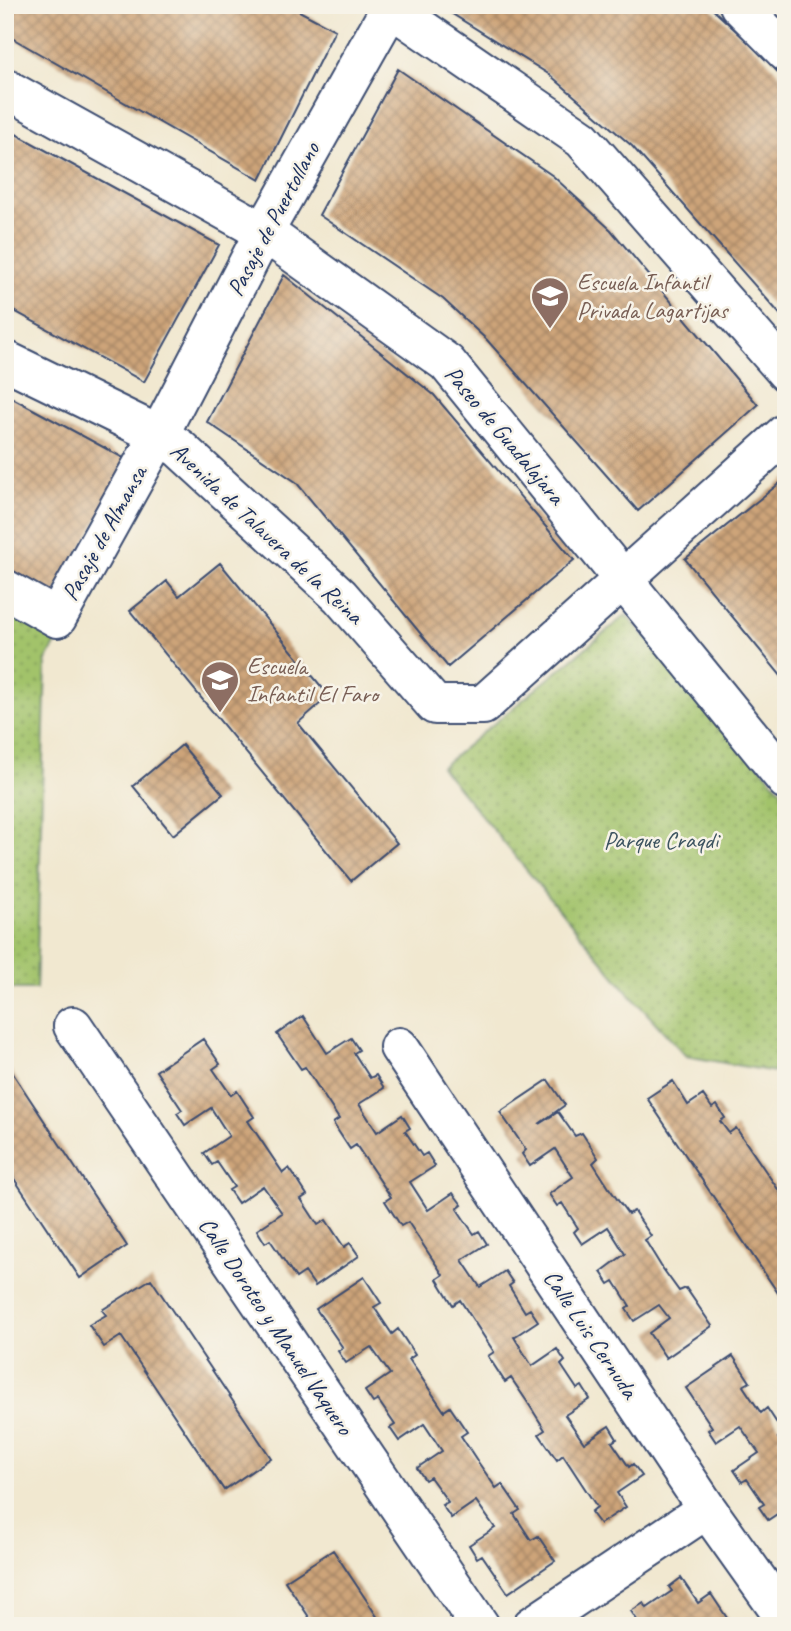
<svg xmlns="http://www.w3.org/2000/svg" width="791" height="1631" viewBox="0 0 791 1631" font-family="Caveat,sans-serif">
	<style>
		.park { fill: url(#park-dots); stroke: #5e7964; stroke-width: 2 }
		.building { fill: url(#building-cross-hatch) }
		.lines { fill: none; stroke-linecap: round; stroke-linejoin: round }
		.minor-casing { stroke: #3b4b6f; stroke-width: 42 }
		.minor { stroke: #fff; stroke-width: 38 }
		.labels { text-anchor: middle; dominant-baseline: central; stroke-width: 5; stroke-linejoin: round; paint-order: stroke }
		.street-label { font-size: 24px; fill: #1b2f5e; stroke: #f7f3e8 }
		.education-label { font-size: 24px; fill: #785e54; stroke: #f7f3e8; text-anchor: start }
		.park-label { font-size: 24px; fill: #3d5461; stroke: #f7f3e8 }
	</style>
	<defs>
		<pattern id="park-dots" width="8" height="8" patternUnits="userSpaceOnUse" patternTransform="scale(1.75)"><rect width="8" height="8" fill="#a2c36b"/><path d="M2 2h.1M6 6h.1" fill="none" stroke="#839f5b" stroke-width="1.8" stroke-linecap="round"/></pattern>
		<pattern id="building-cross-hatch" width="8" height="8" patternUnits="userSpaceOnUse" patternTransform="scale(1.75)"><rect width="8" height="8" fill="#cda479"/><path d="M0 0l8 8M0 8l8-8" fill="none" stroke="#a68666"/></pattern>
	</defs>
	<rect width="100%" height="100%" fill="#f7f3e8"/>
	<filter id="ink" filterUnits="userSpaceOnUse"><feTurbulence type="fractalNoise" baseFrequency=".0143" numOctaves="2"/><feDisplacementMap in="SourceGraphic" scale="14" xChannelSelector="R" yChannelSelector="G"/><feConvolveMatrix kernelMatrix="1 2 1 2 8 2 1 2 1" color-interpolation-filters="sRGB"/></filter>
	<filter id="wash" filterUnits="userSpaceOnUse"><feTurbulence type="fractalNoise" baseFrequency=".00686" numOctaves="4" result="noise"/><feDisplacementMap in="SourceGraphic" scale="28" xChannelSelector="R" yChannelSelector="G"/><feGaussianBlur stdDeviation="1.57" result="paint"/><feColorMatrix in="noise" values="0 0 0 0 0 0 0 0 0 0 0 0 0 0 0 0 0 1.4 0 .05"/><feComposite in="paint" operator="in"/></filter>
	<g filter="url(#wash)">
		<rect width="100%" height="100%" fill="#f1e8d0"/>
		<!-- park -->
		<path class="park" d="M5 601 62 632 46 661 36 989H5Z
			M626 615 786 796V1074L686 1056 632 997 441 767Z"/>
		<g id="blocks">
			<!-- building -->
			<path class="building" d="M5 5H288L335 30 260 180 5 34Z
				M438 5H708L760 53 786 81V321L632 146 550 75Z
				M398 69 553 176 611 230 758 405 638 511 487 340 443 299 319 215Z
				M5 128 219 245 144 382 5 306Z
				M284 275 434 395 574 560 448 667 296 482 207 422Z
				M5 394 129 461 53 600 5 574Z
				M786 478V682L685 559Z
				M220 563 329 696 298 723 397 843 351 881 130 611 167 581 179 596Z
				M182 745 223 794 173 835 133 786Z
				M303 1016 327 1053 351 1038 359 1050 354 1053 370 1078 376 1075 384 1088 359 1104 377 1132 402 1115 410 1128 405 1131 422 1156 427 1153 435 1166 410 1182 428 1210 453 1193 462 1205 457 1209 465 1221 474 1234 479 1231 487 1244 462 1260 480 1287 505 1271 513 1283 509 1286 525 1312 530 1309 538 1321 514 1337 532 1366 557 1349 565 1361 561 1365 577 1389 582 1386 590 1399 565 1415 584 1443 609 1426 617 1439 612 1442 629 1467 633 1464 642 1476 617 1493 626 1507 600 1524 591 1512 597 1507 563 1455 557 1460 539 1434 545 1430 528 1403 511 1378 505 1382 488 1356 494 1352 460 1300 453 1305 437 1279 443 1275 408 1222 401 1226 385 1201 391 1197 356 1145 350 1149 333 1123 339 1119 305 1067 301 1069 277 1034Z
				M203 1039 220 1064 213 1069 231 1095 237 1091 254 1117 248 1121 283 1173 289 1168 298 1181 307 1195 301 1199 318 1225 326 1220 344 1247 350 1243 359 1256 315 1286 305 1272 296 1278 270 1240 265 1243 257 1230 282 1213 263 1186 238 1203 229 1190 234 1187 217 1162 212 1165 204 1153 229 1136 211 1108 185 1125 177 1113 182 1110 156 1071Z
				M8 1066 127 1246 80 1278 5 1165V1067Z
				M548 1080 565 1105 539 1124 558 1112 575 1136 582 1133 598 1158 593 1163 609 1188 628 1214 634 1211 651 1236 645 1240 661 1266 679 1291 686 1288 712 1326 666 1358 649 1333 669 1318 659 1305 634 1321 626 1309 630 1306 614 1281 609 1284 601 1272 625 1254 608 1227 582 1244 574 1232 578 1228 562 1203 557 1206 549 1194 573 1177 555 1149 530 1166 522 1154 526 1150 500 1112Z
				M673 1081 688 1105 703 1095 712 1108 717 1105 725 1118 720 1121 729 1133 736 1128 786 1201V1305L647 1098Z
				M364 1277 381 1303 374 1307 392 1334 398 1329 415 1355 409 1359 444 1411 450 1407 467 1432 461 1436 478 1462 496 1488 502 1484 520 1510 514 1514 531 1540 538 1536 555 1561 508 1593 482 1555 477 1558 469 1545 495 1528 476 1501 451 1518 442 1505 448 1502 430 1477 425 1480 417 1468 442 1451 424 1424 399 1441 390 1428 395 1425 378 1400 373 1403 365 1391 390 1374 371 1347 346 1363 338 1351 343 1348 316 1309Z
				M151 1279 271 1458 224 1490 121 1336 104 1347 89 1325 106 1315 102 1310Z
				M733 1356 750 1382 743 1386 761 1413 767 1408 784 1434 778 1438 786 1449V1508L768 1520 759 1507 764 1504 747 1479 742 1482 734 1470 759 1453 740 1426 716 1442 708 1430 712 1427 686 1388Z
				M333 1550 367 1601 383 1626H315L285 1581Z
				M681 1578 698 1603 711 1594 729 1621 721 1626H714L712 1623 708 1626H641L631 1611 644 1603 647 1608 672 1591 669 1587Z"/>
		</g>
	</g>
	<g filter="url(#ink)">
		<use href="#blocks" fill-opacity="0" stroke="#3b4b6f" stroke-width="2"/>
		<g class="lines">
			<defs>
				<path id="minor" d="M387 5 582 139 786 372
					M739 5 786 52
					M5 88 264 232 447 363 786 780
					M5 360 159 435 179 448 340 596 435 705H483L786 433
					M5 589 57 618 159 435 264 232 392 5
					M73 1026 480 1626
					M399 1047 707 1509 786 1620
					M532 1626 707 1509"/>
			</defs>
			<!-- minor casing -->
			<use href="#minor" class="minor-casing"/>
			<!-- minor -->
			<use href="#minor" class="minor"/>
		</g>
	</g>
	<!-- icons -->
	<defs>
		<symbol id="school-pin" viewBox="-11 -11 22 30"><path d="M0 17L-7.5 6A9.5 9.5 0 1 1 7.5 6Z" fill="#8d6e63" stroke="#f7f3e8"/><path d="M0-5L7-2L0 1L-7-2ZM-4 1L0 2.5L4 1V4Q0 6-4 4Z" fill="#fff"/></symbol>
	</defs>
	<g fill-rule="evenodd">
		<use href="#school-pin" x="528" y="274" width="44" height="60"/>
		<use href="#school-pin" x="198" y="658" width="44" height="60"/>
	</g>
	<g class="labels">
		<!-- street labels -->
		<g class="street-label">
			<text transform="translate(273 219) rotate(-62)">Pasaje de Puertollano</text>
			<text transform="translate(505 435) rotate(50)">Paseo de Guadalajara</text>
			<text transform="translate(104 533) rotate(-61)">Pasaje de Almansa</text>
			<text transform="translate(267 533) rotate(43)">Avenida de Talavera de la Reina</text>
			<text transform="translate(276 1326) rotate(56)">Calle Doroteo y Manuel Vaquero</text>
			<text transform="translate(591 1334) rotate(56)">Calle Luis Cernuda</text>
		</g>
		<!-- education labels -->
		<g class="education-label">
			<text x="577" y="282">Escuela Infantil<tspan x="577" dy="28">Privada Lagartijas</tspan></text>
			<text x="247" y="666">Escuela<tspan x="247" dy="28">Infantil El Faro</tspan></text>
		</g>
		<!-- park labels -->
		<g class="park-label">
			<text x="661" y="840">Parque Craqdi</text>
		</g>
	</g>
	<!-- margin -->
	<rect width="791" height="1631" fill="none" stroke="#f7f3e8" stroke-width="28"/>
</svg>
